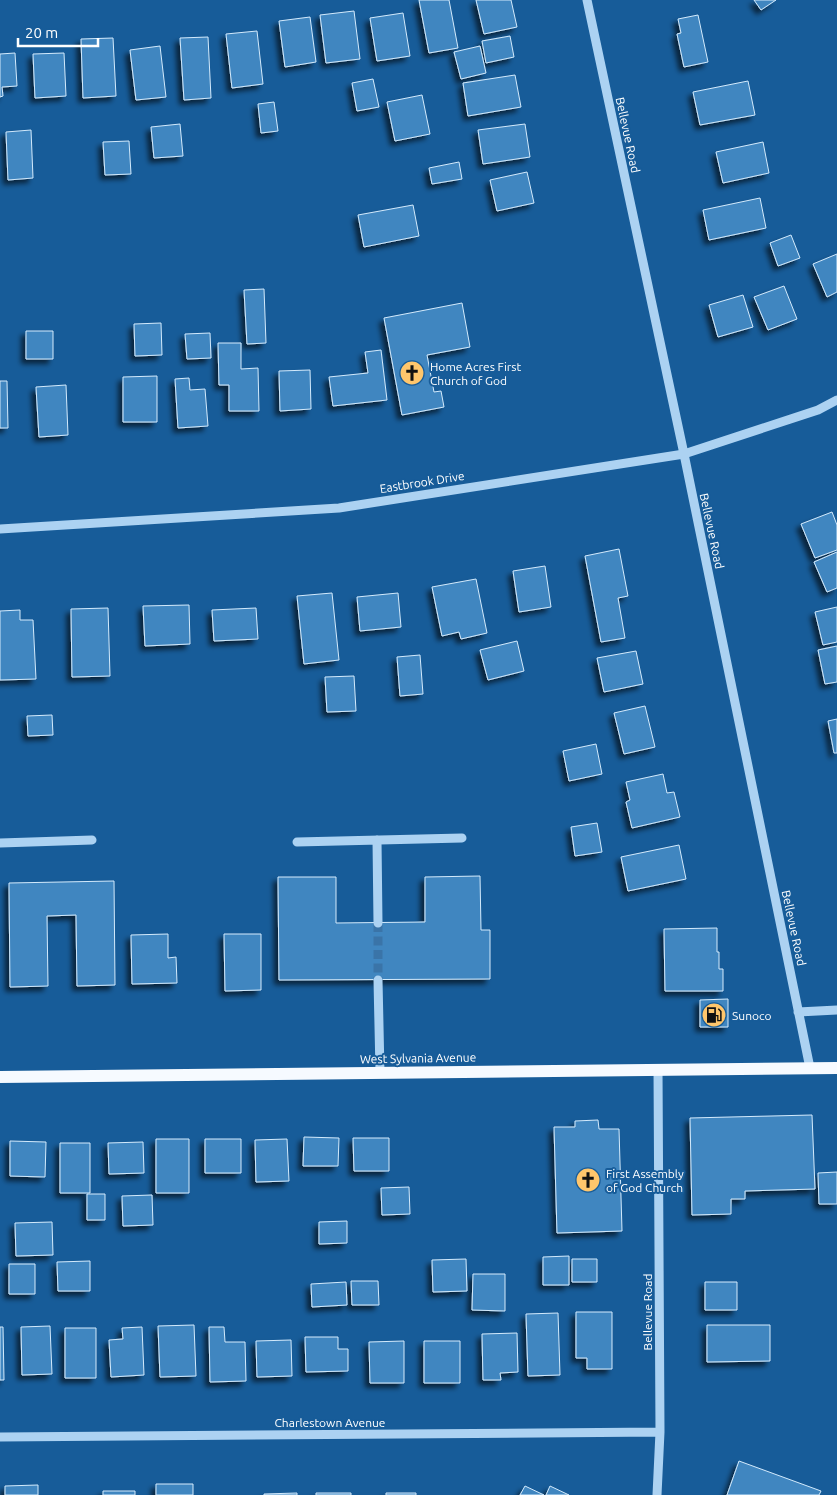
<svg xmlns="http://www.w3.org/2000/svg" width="837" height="1495" viewBox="0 0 837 1495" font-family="Ubuntu,sans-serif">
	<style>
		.building { fill: #4086c0; stroke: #d3eafc; filter: url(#shadow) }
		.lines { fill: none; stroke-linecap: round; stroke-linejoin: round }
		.minor-tunnel { stroke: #3a74a8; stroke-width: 9; stroke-dasharray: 9 4.5; stroke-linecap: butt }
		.minor { stroke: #acd2f2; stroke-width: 9 }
		.major { stroke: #f6faff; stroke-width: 12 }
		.labels { text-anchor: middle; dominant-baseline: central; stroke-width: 4; stroke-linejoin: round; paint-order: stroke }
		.street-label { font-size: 12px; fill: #fff; stroke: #175c99 }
		.poi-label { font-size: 12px; fill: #fff; stroke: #175c99; text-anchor: start }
	</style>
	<defs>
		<filter id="shadow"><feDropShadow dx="-4.5" dy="4.5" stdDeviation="2.5" flood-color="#0009"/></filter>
	</defs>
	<rect width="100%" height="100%" fill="#175c99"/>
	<!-- building -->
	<path class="building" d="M419 0H449L458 48 429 53Z
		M476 0H511L517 27 484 34Z
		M754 0H776L761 10Z
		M354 11 360 59 326 63 320 15Z
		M403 13 410 56 377 61 370 18Z
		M698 15 708 62 684 67 677 34 681 33 678 19Z
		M310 17 316 62 285 67 279 21Z
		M257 31 263 84 232 88 226 34Z
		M510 36 514 57 486 63 482 41Z
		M208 37 211 98 184 100 180 38Z
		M113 38 116 96 83 98 81 39Z
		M160 46 166 97 136 100 130 50Z
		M480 46 486 73 461 79 454 52Z
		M15 53 17 86 2 87 3 96 0 97V54Z
		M64 53 66 96 35 98 33 54Z
		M515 75 521 107 468 116 463 83Z
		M373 79 379 107 357 111 352 83Z
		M748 81 755 115 700 125 693 92Z
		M422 95 430 134 395 141 387 102Z
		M274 102 278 131 261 133 258 104Z
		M180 124 183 156 154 158 151 127Z
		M525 124 530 157 483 164 478 130Z
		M31 130 33 178 8 180 6 132Z
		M129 141 131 174 105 175 103 142Z
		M763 142 769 173 723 183 716 152Z
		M459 162 462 179 432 184 429 168Z
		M527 172 534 203 497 211 490 180Z
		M760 198 766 228 709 240 703 210Z
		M413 205 419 236 364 247 358 215Z
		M791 235 800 258 778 266 770 243Z
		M837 254V292L827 297 813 264Z
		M784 286 797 319 768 330 754 297Z
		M264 289 266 343 247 344 244 290Z
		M743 295 753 327 718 337 709 305Z
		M462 303 470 347 427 355 434 392 441 391 444 407 402 415 384 318Z
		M161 323 162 355 135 356 134 324Z
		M26 331H53V359H26Z
		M210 333 211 358 187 359 185 334Z
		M218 343H241V369L258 368 259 411H229V385H219Z
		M381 350 387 400 333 406 329 377 368 373 365 352Z
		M310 370 311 409 280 411 279 371Z
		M157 376V422H123V377Z
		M189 378 190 390 205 389 208 426 178 428 175 379Z
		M0 381H7L8 428H0Z
		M66 385 68 435 39 437 36 387Z
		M832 512 837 525V550L815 558 801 524Z
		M619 549 628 596 618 598 625 638 601 642 585 556Z
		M837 552V588L827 592 814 562Z
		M545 566 551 607 519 612 513 571Z
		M476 579 487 633 461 639 459 632 442 636 432 587Z
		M332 593 339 660 304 664 297 596Z
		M398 593 401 627 360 631 357 597Z
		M189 605 190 644 145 646 143 606Z
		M837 607V642L823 645 815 612Z
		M108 608 110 676 72 677 71 609Z
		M256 608 258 639 214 641 212 610Z
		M20 610V620H33L36 679 0 680V611Z
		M517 641 524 671 488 680 480 650Z
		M837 646V682L825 684 818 650Z
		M636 651 643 684 604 692 597 658Z
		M420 655 423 694 400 696 397 657Z
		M354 676 356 711 327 712 325 677Z
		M645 706 655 747 624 754 614 713Z
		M52 715 53 735 28 736 27 716Z
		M837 719V753H834L828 721Z
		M596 744 602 774 569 781 563 751Z
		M663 774 667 793 674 792 680 817 632 828 626 802 630 800 626 782Z
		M597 823 602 852 575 856 571 827Z
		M679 845 686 879 628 891 621 857Z
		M480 876 481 930H490V979L279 980 278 877H336V923L425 922V877Z
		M114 881 115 985 77 986 76 915 47 916 48 986 10 987 9 883Z
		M717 928V952H719V969H723V991H665L664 929Z
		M168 934V958L176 957 177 983 132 984 131 935Z
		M224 934H261V990L225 991Z
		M728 999V1027H700V1000Z
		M812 1115 815 1189 745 1191V1199H731V1214L692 1215 690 1118Z
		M598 1120 599 1129H619L622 1231 557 1233 554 1127H575V1121Z
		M304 1137 339 1138 338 1166H303Z
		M353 1138H389V1171H354Z
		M156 1139H189V1193H156Z
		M205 1139H241V1173H205Z
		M287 1139 289 1181 256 1182 255 1140Z
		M10 1141 46 1142 45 1177 10 1176Z
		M143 1142 144 1173 109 1174 108 1143Z
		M60 1143H90V1193H60Z
		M837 1172V1204H819L818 1173Z
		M409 1187 410 1214 382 1215 381 1188Z
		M87 1194H105V1220H87Z
		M152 1195 153 1225 123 1226 122 1196Z
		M347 1221V1243L319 1244V1222Z
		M52 1222 53 1255 16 1256 15 1223Z
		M569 1256V1285H543V1257Z
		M466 1259 467 1291 433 1292 432 1260Z
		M572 1259H597V1282H572Z
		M90 1261V1291H58L57 1262Z
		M9 1264H35V1294H9Z
		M473 1274H505V1311L472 1310Z
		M351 1281H378L379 1305H352Z
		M346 1282 347 1305 312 1307 311 1284Z
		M705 1282H737V1310H705Z
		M576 1312H612V1369H587V1358H576Z
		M558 1313 560 1375 528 1376 526 1314Z
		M194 1325 196 1376 160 1377 158 1326Z
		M707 1325H770V1361L707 1362Z
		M50 1326 52 1374 22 1375 21 1327Z
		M0 1327H3L4 1380H0Z
		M142 1327 144 1375 111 1377 109 1340 123 1339 122 1328Z
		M209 1327H224L225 1342H245L246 1381 210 1382Z
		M65 1328H96V1378H65Z
		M517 1333 518 1372 500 1373 501 1380H483L482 1334Z
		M305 1337H338V1349H348V1371L306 1372Z
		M291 1340 292 1376 257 1377 256 1341Z
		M404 1341V1383H370L369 1342Z
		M424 1341H460V1383H424Z
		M739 1461 821 1491 819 1495H727Z
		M156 1484H193V1495H156Z
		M38 1485V1495H5V1486Z
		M525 1486 544 1495H520Z
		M550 1486 569 1495H546Z
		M103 1491H135V1495H103Z
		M297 1493V1495H264V1494Z
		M316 1493H351V1495H316Z
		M386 1493H416V1495H386Z"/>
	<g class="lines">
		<!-- minor-tunnel -->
		<path class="minor-tunnel" d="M378 923V980"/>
		<!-- minor -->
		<path class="minor" d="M587 0 684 454 810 1068
			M0 529 339 508 684 454 818 410 837 400
			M377 840 378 923
			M297 842 462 838
			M0 843 92 840
			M378 980 380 1072
			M798 1012 837 1010
			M0 1437 660 1432
			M657 1495 660 1432 658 1069"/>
		<!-- major -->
		<path class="major" d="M0 1077 837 1068"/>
	</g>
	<!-- icons -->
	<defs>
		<symbol id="church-disc" viewBox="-11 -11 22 22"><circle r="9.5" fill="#ffc66c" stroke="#175c99"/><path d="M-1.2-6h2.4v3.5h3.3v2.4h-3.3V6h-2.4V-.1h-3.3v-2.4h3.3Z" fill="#111"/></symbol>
		<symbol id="fuel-disc" viewBox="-11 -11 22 22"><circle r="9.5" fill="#ffc66c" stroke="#175c99"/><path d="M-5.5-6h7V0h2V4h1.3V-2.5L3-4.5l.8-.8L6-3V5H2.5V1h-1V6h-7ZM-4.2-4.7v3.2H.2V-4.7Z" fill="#111"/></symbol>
	</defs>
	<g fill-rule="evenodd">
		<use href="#church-disc" x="398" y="359" width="28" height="28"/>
		<use href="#fuel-disc" x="700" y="1001" width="28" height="28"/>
		<use href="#church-disc" x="574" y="1166" width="28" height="28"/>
	</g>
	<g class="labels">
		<!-- street labels -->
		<g class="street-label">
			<text transform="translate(628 135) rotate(78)">Bellevue Road</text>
			<text transform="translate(422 482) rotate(-9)">Eastbrook Drive</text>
			<text transform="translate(712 531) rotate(78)">Bellevue Road</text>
			<text transform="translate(794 928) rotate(78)">Bellevue Road</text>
			<text transform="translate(418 1058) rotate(-1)">West Sylvania Avenue</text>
			<text transform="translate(647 1312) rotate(-90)">Bellevue Road</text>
			<text x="330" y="1422">Charlestown Avenue</text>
		</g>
		<!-- poi labels -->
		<g class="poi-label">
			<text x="430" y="366">Home Acres First<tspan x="430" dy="14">Church of God</tspan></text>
			<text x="732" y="1015">Sunoco</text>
			<text x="606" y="1173">First Assembly<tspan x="606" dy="14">of God Church</tspan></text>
		</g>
	</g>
	<!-- scale -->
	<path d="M18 38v8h80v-8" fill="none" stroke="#ffffff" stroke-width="2.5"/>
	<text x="25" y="38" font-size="15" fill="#ffffff" stroke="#175c99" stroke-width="4" paint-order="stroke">20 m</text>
</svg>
